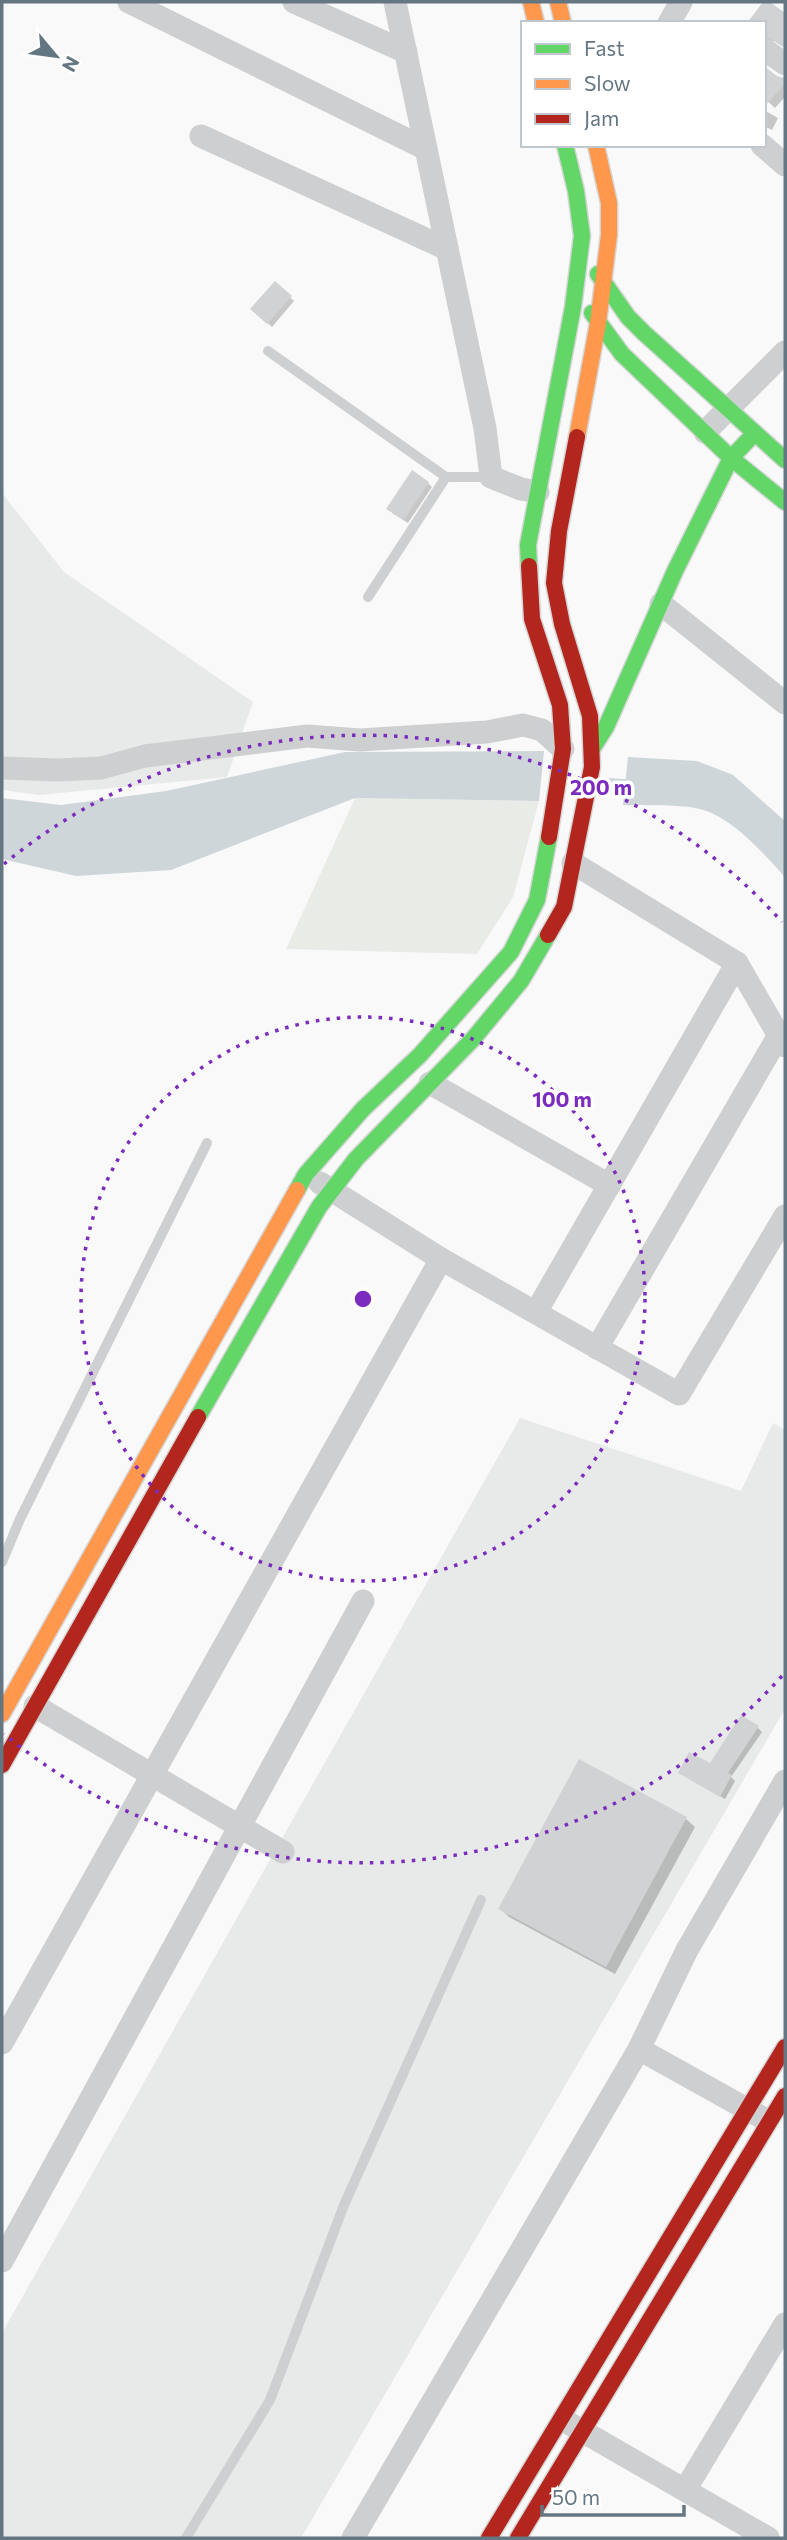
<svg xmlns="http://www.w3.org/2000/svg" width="787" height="2540" font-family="Commissioner,sans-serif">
<rect width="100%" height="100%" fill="#f9f9f9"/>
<g fill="#e8e9e9">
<polygon points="2,493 64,572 253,702 227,777 39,795 2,790"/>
<polygon points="520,1418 741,1491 773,1423 785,1430 785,1709 301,2538 2,2538 2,2333"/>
</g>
<polygon fill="#e8ebe6" points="355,798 539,801 513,897 477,954 286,949"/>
<g fill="#ced6d9">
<polygon points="544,751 539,801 355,798 171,870 76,876 2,859 2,798 61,805 166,791 345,752"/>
<path d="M628,757L697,761L733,775L785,821V877C763,853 732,817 700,809C682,804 643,806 623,805Z"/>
</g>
<g fill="#0003">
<polygon points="766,2 785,16 785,48 774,41 764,43 764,23 750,23"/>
<polygon points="785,79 785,97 775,108 764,98"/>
<polygon points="764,110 778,118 772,130 764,126"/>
<polygon points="275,283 294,301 272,327 252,309"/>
<polygon points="428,483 432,487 408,523 392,513"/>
<polygon points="758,1728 762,1732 731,1777 735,1781 725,1799 680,1773 710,1765"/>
<polygon points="580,1761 686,1819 695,1827 615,1974 509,1917 500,1908"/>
</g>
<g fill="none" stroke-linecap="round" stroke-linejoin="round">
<polyline stroke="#ced6d9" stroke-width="5" points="599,780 631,782"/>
</g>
<g fill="#d0d2d3">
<polygon points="763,2 770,2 785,13 785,47 764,35 764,23 747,23"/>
<polygon points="764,66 777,76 785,78 785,84 764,107"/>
<polygon points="275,281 292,296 267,324 250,309"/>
<polygon points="412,470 429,482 404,520 386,509"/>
<polygon points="741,1715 759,1726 728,1773 732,1775 720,1797 678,1773 689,1752 710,1763"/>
<polygon points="579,1759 687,1817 606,1967 498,1909"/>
</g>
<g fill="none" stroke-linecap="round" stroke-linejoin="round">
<g stroke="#d5d6d7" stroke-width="19">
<g id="fast">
<polyline points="598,274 628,317 644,333 785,460"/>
<polyline points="592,313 622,354 731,458 785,502"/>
<polyline points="529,566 528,545 573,307 582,236 576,191 565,145"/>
<polyline points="592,749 606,727 675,571 731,458 754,434"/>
<polyline points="297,1190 306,1174 363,1109 420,1055 511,952 537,900 549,837"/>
<polyline points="198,1417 319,1207 356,1159 473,1039 521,981 548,935"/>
</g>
</g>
<g stroke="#d5d6d7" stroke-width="19">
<g id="slow">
<polyline points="531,2 536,23"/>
<polyline points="558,2 563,23"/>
<polyline points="577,437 598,323 609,235 609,203 596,145"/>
<polyline points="2,1714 297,1190"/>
</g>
</g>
<g stroke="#d5d6d7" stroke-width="19">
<g id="jam">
<polyline points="529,566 532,619 560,705 563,749 549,837"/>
<polyline points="548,935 564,907 592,767 590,716 562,624 554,583 559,531 577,437"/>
<polyline points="2,1765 198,1417"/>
<polyline points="489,2538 785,2047"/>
<polyline points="518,2538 785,2096"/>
</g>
</g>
<g stroke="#cecfd0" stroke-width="10">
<polyline points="268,351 446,477 491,477"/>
<polyline points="368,597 446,477"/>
<polyline points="2,1562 20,1519 207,1143"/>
<polyline points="186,2538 270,2400 344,2205 481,1900"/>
</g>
<g stroke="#cecfd0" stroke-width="23">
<polyline points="129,2 426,149"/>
<polyline points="294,2 406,52"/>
<polyline points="395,2 485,428 491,477 521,489 538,492"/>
<polyline points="669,23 681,2"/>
<polyline points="764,49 785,64"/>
<polyline points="201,136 447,249"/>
<polyline points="762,145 785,165"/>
<polyline points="705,432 785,352"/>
<polyline points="661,604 785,703"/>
<polyline points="2,768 58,770 101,768 145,756 307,736 360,740 487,732 523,725 542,730 563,749"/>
<polyline points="573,863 737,963 785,1046"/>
<polyline points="430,1083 609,1185"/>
<polyline points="320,1183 441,1259 679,1394 785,1216"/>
<polyline points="536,1312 737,963"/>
<polyline points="597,1348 779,1035"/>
<polyline points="35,1706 283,1852"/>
<polyline points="2,2043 441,1259"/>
<polyline points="639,2049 761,2117"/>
<polyline points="2,2261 363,1601"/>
<polyline points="570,2424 768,2538"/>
<polyline points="685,2490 785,2324"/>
<polyline points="353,2538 639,2049 687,1950 785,1781"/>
</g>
<use href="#fast" stroke="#63d668" stroke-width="16"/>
<use href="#slow" stroke="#ff974d" stroke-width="16"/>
<use href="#jam" stroke="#b3261e" stroke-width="16"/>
</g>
<g fill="none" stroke="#7b2cbf" stroke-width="3.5" stroke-dasharray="3.5 7">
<circle cx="363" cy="1299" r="282"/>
<path d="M782 1676A564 564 0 0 1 4 1734M4 864A564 564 0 0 1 782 922"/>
</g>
<circle cx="363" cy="1299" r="10" fill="#7b2cbf" stroke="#fff" stroke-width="3.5"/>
<g font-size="21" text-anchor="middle" font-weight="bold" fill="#7b2cbf" stroke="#fff" stroke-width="7" stroke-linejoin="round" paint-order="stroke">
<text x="601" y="795">200 m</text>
<text x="562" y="1107">100 m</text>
</g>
<rect width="787" height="2540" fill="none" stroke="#657683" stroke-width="7"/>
<rect x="521" y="21" width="245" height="126" fill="#ffffff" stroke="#c1c8cd" stroke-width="2"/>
<rect x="535" y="44" width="35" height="10" fill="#63d668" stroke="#c1c8cd" stroke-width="2"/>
<text x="584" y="56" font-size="21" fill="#657683">Fast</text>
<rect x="535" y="79" width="35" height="10" fill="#ff974d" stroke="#c1c8cd" stroke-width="2"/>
<text x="584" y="91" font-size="21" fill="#657683">Slow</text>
<rect x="535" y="114" width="35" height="10" fill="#b3261e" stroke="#c1c8cd" stroke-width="2"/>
<text x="584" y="126" font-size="21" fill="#657683">Jam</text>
<g transform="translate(56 56) rotate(119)" stroke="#ffffff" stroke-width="5" paint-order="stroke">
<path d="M0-5L12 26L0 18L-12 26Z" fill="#657683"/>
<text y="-10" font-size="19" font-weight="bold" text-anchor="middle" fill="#657683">N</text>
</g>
<path d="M542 2505v10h142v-10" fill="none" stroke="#657683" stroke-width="3.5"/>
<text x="552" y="2505" font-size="21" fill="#657683" stroke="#ffffff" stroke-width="5" paint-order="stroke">50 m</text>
</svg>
